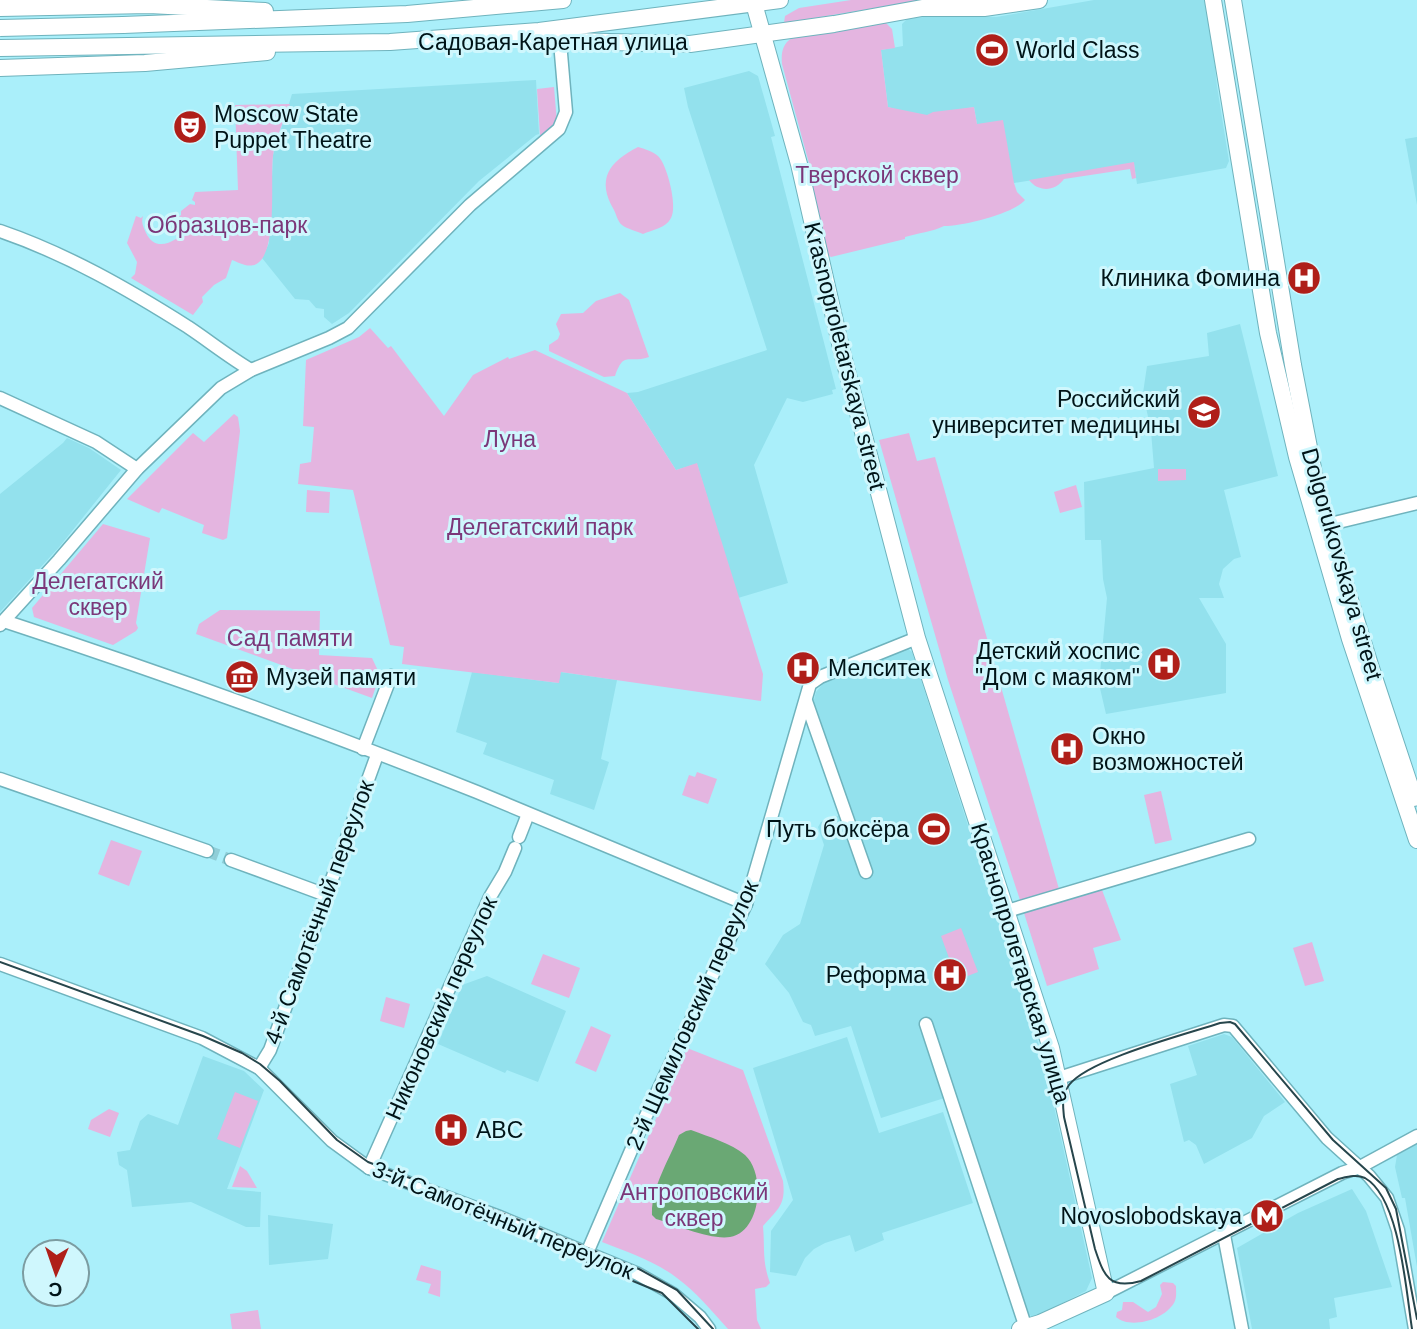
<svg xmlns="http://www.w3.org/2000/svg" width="1417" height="1329" font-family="Helvetica,sans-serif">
<rect width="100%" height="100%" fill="#aaeffa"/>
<g fill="#93e1ed">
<polygon points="1094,0 1208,0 1217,86 1229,161 1226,168 1137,184 1134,164 1014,183 977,124 974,107 920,117 888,107 881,50 903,46 902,24 907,19 940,15 996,17"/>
<polygon points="749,71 758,76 775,136 771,137 836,389 832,390 833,394 803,402 787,398 754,465 788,583 738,598 697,464 676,470 627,393 638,392 767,350 688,107 684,88"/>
<polygon points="536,80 539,134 536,135 479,181 349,313 332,324 324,317 324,309 316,308 309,300 295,299 262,258 269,243 273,155 292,94"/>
<polygon points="1417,137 1417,205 1405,139"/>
<polygon points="1240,324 1278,476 1224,490 1241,557 1234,559 1223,569 1219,584 1224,598 1199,598 1226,644 1226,693 1106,714 1099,684 1107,598 1103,579 1101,540 1085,540 1084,482 1154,468 1151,431 1143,393 1147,366 1209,356 1207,333"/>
<polygon points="67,438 89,448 121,470 60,546 0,612 0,494 63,443"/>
<polygon points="907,648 912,652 1044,1061 1092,1278 1086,1291 1035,1317 1028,1315 954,1095 881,1118 851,1026 815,1036 811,1025 803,1022 789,993 765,964 783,935 800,924 824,845 818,827 821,822 840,815 808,722 816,692 825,681"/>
<polygon points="472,672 558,683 560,672 617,680 601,759 609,762 594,810 550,794 554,780 483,754 487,743 456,732"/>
<polygon points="487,976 566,1011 538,1082 507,1070 505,1073 438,1044 462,985"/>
<polygon points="1224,1034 1232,1037 1285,1102 1264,1116 1252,1138 1204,1164 1196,1145 1189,1140 1184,1142 1170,1084 1197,1075 1188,1046"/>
<polygon points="847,1037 879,1133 943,1112 973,1203 882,1233 884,1240 855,1252 850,1235 825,1243 814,1249 805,1258 796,1276 770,1272 771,1231 793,1200 753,1068"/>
<polygon points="203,1056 244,1071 264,1090 227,1189 261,1192 260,1227 246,1227 191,1202 132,1207 127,1170 119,1165 117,1152 130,1150 140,1121 148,1114 178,1125"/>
<polygon points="1417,1144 1417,1267 1405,1198 1402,1198 1395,1167 1397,1155"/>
<polygon points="1352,1189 1366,1211 1392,1287 1334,1298 1337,1317 1329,1319 1330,1329 1252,1329 1237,1248 1298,1213"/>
<polygon points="268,1215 333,1224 328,1259 269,1265"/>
</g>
<g fill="#e4b5e0">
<polygon points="851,0 923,0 784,23 785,16 799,8"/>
<path d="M886,23L892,29L895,48L881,50L888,107L927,115L933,112L974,107L977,124L1003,120L1014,183L1017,192L1025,200C1013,214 962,226 944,226C932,232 918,233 905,237V239L831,257L827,254L809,180L810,167L782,64C781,54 782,44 792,38Z"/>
<polygon points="554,87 557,123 540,136 537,89"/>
<path d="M290,104C284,121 275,139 273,156C270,180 278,248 258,263C249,269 240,263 232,260L226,278L214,285L202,297L203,302L193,315L131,278L135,274L137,262L127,243L136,216L141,218L143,216C141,223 143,226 146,233C156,254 177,241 189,228L187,222L177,218L181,215V211L190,204L195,205V202L192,200L195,192L238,190L235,105Z"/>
<path d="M638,147C645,149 652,151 658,156C667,164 678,207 671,218C666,228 652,230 643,234C637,231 627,229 622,225C618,222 616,214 614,210C596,179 609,162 638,147Z"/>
<path d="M1134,162L1136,178L1132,179L1130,169L1064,179C1055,192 1038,192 1029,180Z"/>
<path d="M620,293L629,300L649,357C628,364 624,350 615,376L604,377L549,351V345L558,339L560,334L556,324L561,314L583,313L596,301Z"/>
<polygon points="370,328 388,348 391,346 444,416 473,375 508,357 509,359 535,350 627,393 676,470 697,463 763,674 761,701 561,672 559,683 402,664 404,647 390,645 353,490 298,484 300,464 311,462 314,427 303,426 306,360 359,337"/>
<polygon points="234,414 238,417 240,431 227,538 223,540 202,533 204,525 162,508 159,513 127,499 193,433 204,442"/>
<polygon points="909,433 917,461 935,457 1059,889 1020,900 948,680 879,440"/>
<polygon points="1158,469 1186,469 1186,480 1158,481"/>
<polygon points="1076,485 1082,507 1060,513 1054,492"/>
<polygon points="307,490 330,492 329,513 306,512"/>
<polygon points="103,524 150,538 136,623 138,628 136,631 113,645 34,617 32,608"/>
<polygon points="220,610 320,611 319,655 372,658 380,675 372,698 196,634 199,624"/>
<polygon points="697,772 717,779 708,804 682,795 689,775 695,777"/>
<polygon points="1161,791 1172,840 1155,844 1144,795"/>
<polygon points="111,840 142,851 129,886 98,874"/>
<polygon points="1102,890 1121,940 1093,948 1099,969 1047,986 1024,913"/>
<polygon points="961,928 978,972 957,980 941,936"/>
<polygon points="1312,942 1324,981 1305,986 1293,948"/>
<polygon points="543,954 580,968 569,998 531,984"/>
<polygon points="386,997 410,1004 404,1028 380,1021"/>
<polygon points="591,1026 611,1035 596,1072 575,1063"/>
<path d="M687,1048L743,1070L783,1181C786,1205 778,1209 763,1226C765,1249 762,1261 770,1283L766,1287L755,1289L757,1320L761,1329H728C712,1311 696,1292 677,1278C655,1261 627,1252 602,1242Z"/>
<polygon points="235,1092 258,1101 240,1148 217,1139"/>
<polygon points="109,1109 119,1113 110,1137 88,1129 91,1120"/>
<polygon points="240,1166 247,1171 257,1188 232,1187"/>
<polygon points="421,1265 441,1271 440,1297 428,1293 431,1284 416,1280"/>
<path d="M1163,1282L1173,1283L1176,1286C1176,1292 1177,1298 1174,1303C1163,1321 1129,1329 1116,1317L1117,1312L1122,1310L1123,1302H1133L1148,1312L1156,1307L1162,1294L1160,1285Z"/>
<polygon points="258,1310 261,1329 232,1329 230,1314"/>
</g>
<path fill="#6aa874" d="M691,1130C709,1137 731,1143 745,1155C766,1174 761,1232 730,1237C710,1240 676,1225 656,1219L652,1215C651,1188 669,1160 679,1135L686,1131Z"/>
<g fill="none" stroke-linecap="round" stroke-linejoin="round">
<polyline stroke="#90ced8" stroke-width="12" stroke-dasharray="12 6" stroke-linecap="butt" points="207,851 231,860"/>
<g stroke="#6fb3bd" stroke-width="15">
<g id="minor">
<path d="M0,231C67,254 128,289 188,327C209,341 229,357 251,370"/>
<polyline points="0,398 96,442 137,469"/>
<polyline points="1326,525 1417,503"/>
<path d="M4,621C163,673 321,730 477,792C567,829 656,867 746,904"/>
<polyline points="0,625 59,560 137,469 221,388 251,370 329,338 348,328 470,205 559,129 566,112 560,42"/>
<polyline points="806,701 866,872"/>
<polyline points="363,749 391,676"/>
<polyline points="0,779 207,851"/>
<polyline points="519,837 528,814"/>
<polyline points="231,860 326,895"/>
<polyline points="1007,911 1249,839"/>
<polyline points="0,964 202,1038 259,1068 332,1141 369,1168 497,1216 638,1274 673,1294 700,1317 709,1329"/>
<polyline points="926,1024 1026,1328"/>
<polyline points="259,1068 270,1050 377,755"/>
<polyline points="1059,1078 1224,1025 1233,1026 1327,1138 1369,1176 1387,1198 1398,1230 1415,1329"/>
<polyline points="369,1168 490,897 505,872 515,848"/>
<polyline points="1224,1235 1242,1329"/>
<polyline points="587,1253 645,1118 746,904 810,684 820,677 917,638"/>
<polyline points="1106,1293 1342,1173 1360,1167 1417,1136"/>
</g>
</g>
<g stroke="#6fb3bd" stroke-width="18">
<g id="major">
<polyline points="753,0 799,164 842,352 917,638 1051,1048 1106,1293 1040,1323 1020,1329"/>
<polyline points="1213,0 1268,333 1297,457 1350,639 1417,840"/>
<polyline points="1233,0 1293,365 1319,499 1370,665 1414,798"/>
<polyline points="0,8 149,5 265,11"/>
<polyline points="123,25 407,14 563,0"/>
<polyline points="529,40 690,44 834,24 922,8 984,8 1039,0"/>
<polyline points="0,48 390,42 539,31 780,0"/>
<polyline points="0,68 145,63 267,52"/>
</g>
</g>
<use href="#minor" stroke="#fff" stroke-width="12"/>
<use href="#major" stroke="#fff" stroke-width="16"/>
<g stroke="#27464c" stroke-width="2">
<polyline points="0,962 203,1036 242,1053 260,1064 280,1081 337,1140 368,1162 499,1212 639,1269 677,1290 713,1329"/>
<polyline points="402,1186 662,1293 698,1329"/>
<path d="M1412,1329C1406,1291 1400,1198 1365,1178C1356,1174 1347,1177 1338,1179L1141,1281C1109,1290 1104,1276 1095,1249L1064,1117C1063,1105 1061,1096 1069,1085C1089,1059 1187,1034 1220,1023L1230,1022L1235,1024L1333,1140L1386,1188L1396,1209L1417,1319"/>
</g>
<g stroke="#6fb3bd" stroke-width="18" stroke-linecap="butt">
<polyline id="major-bridge" points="0,28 123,25"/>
</g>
<use href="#major-bridge" stroke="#fff" stroke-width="16"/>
</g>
<defs>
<g id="stadium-disc" transform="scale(1.75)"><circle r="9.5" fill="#af1f19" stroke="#cff7fd"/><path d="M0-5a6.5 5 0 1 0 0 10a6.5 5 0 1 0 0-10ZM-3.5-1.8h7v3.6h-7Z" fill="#fff"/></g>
<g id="theatre-disc" transform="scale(1.75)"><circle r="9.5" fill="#af1f19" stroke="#cff7fd"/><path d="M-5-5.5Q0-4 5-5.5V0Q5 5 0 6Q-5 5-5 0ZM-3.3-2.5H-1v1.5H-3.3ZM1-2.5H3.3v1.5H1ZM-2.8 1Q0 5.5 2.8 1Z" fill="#fff"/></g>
<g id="hospital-disc" transform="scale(1.75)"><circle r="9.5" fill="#af1f19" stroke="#cff7fd"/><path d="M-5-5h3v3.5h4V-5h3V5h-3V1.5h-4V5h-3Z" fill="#fff"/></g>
<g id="university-disc" transform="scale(1.75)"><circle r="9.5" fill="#af1f19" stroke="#cff7fd"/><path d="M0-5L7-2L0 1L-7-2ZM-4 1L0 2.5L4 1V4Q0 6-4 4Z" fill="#fff"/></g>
<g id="museum-disc" transform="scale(1.75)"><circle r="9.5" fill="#af1f19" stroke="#cff7fd"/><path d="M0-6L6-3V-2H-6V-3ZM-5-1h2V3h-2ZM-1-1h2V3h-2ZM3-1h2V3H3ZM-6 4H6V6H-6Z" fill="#fff"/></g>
<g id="metro-disc" transform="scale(1.75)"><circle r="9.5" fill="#af1f19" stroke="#cff7fd"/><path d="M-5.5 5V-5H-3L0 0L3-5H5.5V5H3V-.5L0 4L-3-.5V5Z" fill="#fff"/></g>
</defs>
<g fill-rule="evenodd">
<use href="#stadium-disc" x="992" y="50"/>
<use href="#theatre-disc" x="190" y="127"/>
<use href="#hospital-disc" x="1304" y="278"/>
<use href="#university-disc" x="1204" y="412"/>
<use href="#hospital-disc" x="1164" y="664"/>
<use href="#hospital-disc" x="803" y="668"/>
<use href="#museum-disc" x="242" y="677"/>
<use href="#hospital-disc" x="1067" y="749"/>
<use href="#stadium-disc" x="934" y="829"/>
<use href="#hospital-disc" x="950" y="975"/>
<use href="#hospital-disc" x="451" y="1130"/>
<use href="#metro-disc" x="1267" y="1216"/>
</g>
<g text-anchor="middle" stroke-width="6" stroke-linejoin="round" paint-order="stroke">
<g font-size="23" fill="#001418" stroke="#cff7fd">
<text x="553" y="50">Садовая-Каретная улица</text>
<text transform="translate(845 356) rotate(76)" y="8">Krasnoproletarskaya street</text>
<text transform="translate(1342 564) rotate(74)" y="8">Dolgorukovskaya street</text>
<text transform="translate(319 912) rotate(-70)" y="8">4-й Самотёчный переулок</text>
<text transform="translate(1021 963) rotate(73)" y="8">Краснопролетарская улица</text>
<text transform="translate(441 1008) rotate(-66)" y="8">Никоновский переулок</text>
<text transform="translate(692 1015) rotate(-66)" y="8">2-й Щемиловский переулок</text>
<text transform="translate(503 1220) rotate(22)" y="8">3-й Самотёчный переулок</text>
</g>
<g font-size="23" fill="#001418" stroke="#cff7fd" text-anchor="start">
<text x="1016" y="58">World Class</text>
<text x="214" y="122">Moscow State<tspan x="214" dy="26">Puppet Theatre</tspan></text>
<text x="1280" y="286" text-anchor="end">Клиника Фомина</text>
<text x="1180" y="407" text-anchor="end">Российский<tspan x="1180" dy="26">университет медицины</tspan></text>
<text x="1140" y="659" text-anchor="end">Детский хоспис<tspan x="1140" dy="26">"Дом с маяком"</tspan></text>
<text x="828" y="676">Мелситек</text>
<text x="266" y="685">Музей памяти</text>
<text x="1092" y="744">Окно<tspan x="1092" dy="26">возможностей</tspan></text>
<text x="909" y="837" text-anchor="end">Путь боксёра</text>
<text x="926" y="983" text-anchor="end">Реформа</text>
<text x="476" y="1138">ABC</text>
<text x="1242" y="1224" text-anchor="end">Novoslobodskaya</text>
</g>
<g font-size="23" fill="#7b3779" stroke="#cff7fd">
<text x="877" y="183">Тверской сквер</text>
<text x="227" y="233">Образцов-парк</text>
<text x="510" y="447">Луна</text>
<text x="540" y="535">Делегатский парк</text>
<text x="98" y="589">Делегатский<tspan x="98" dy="26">сквер</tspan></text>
<text x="290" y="646">Сад памяти</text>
<text x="694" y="1200">Антроповский<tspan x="694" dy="26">сквер</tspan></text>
</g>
</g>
<g transform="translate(56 1273) rotate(182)"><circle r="33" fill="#cff7fd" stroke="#7c9ca1" stroke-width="2"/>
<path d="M0-5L12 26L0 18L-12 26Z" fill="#af1f19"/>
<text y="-10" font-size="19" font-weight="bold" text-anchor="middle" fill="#001418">С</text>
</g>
</svg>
